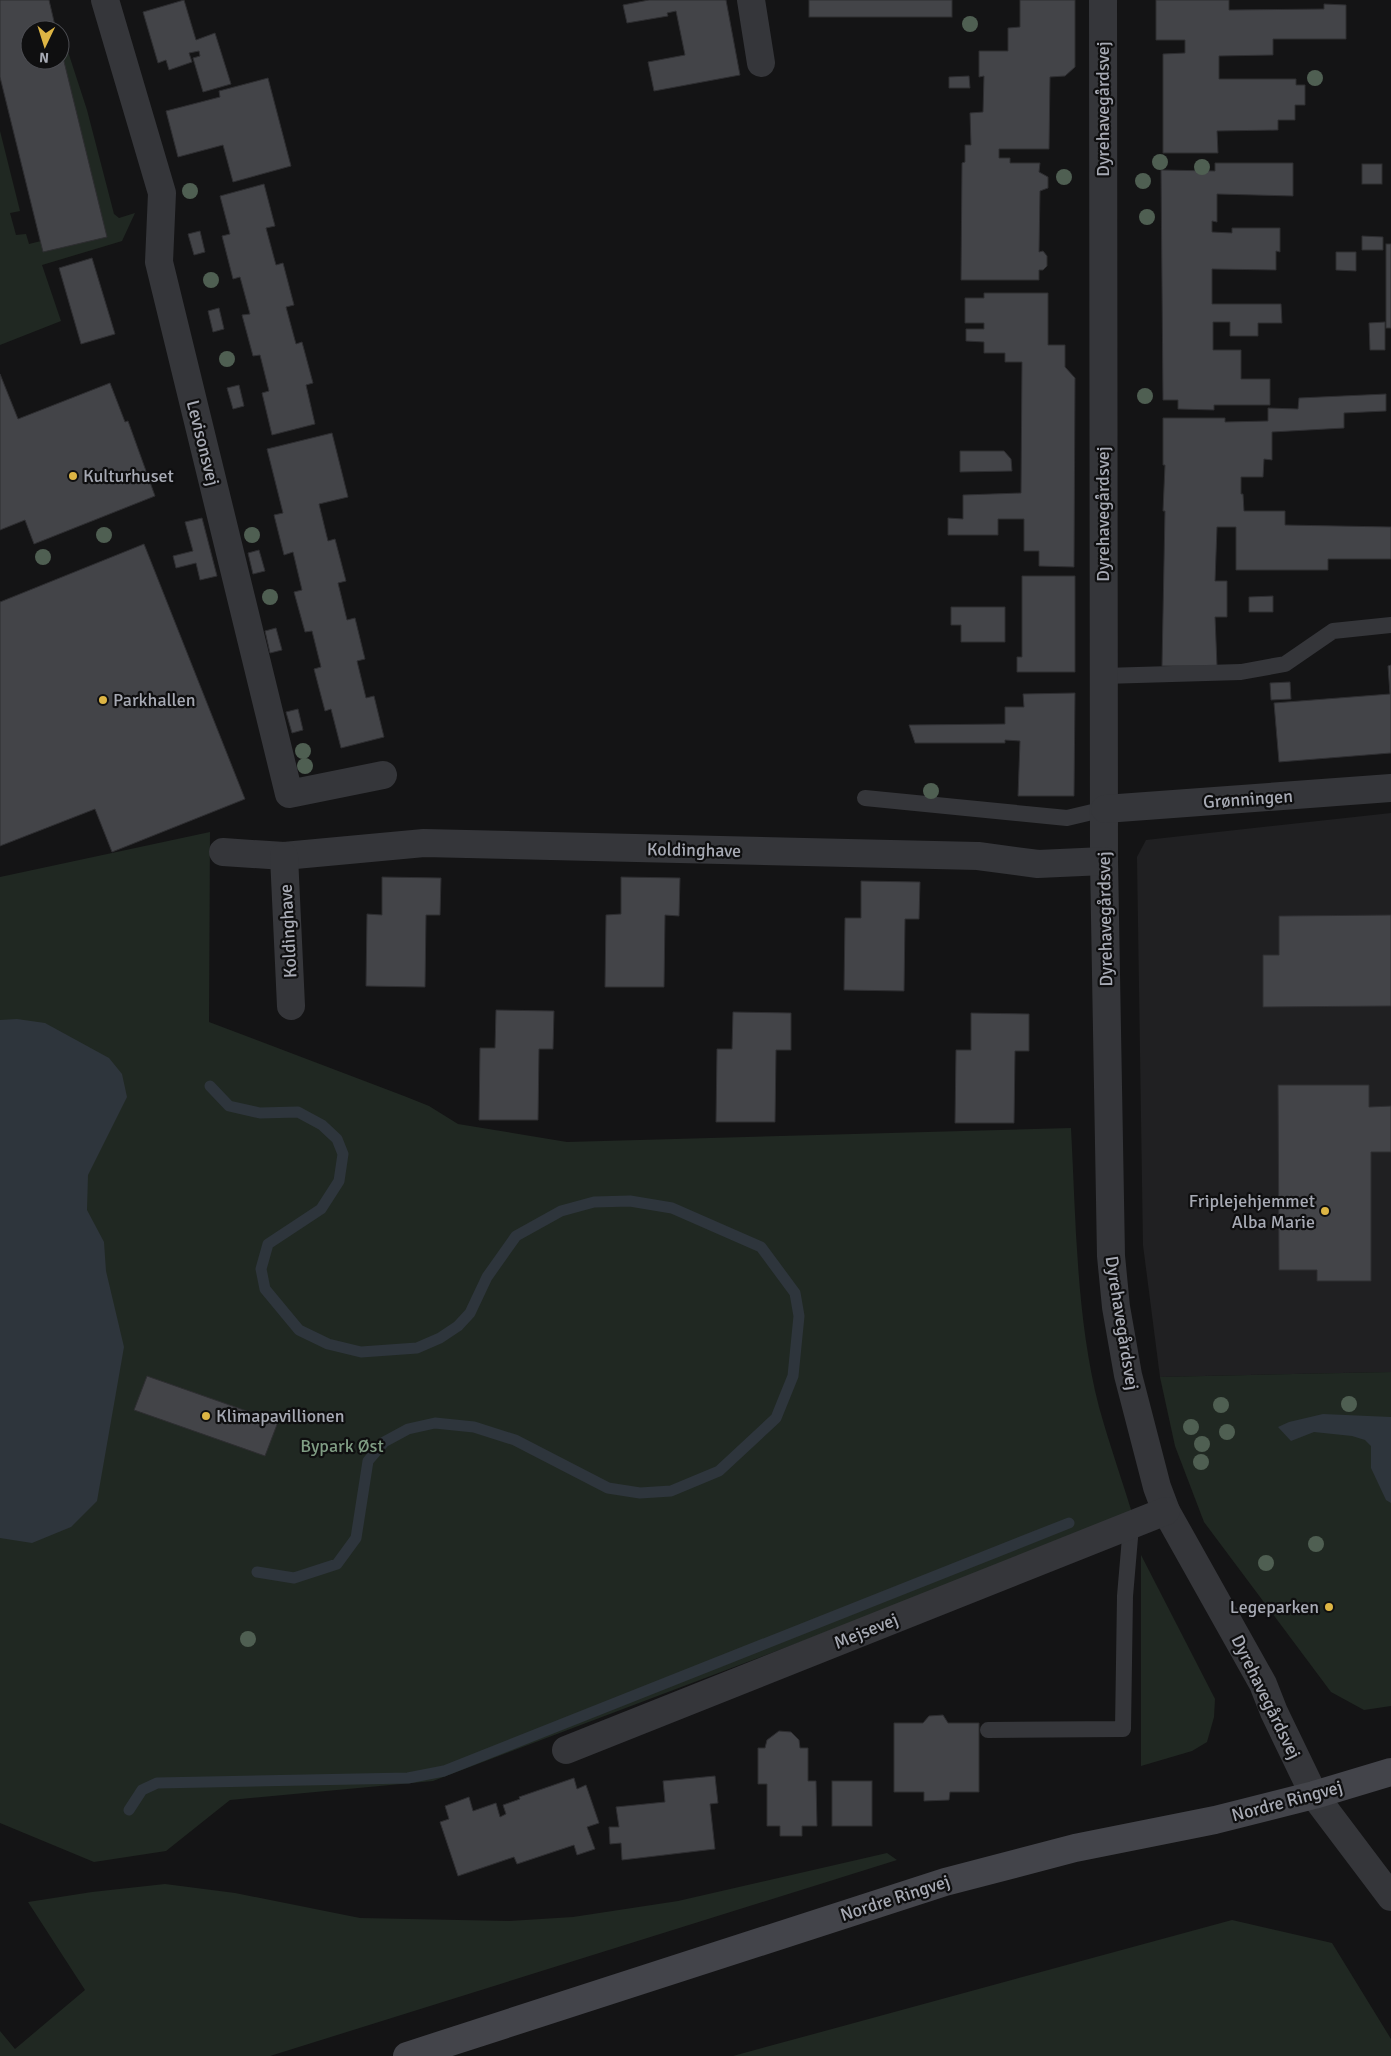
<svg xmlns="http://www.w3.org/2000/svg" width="1391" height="2056" font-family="Signika,sans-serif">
<rect width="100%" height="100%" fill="#141415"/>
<polygon fill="#202022" points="1391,813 1391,1372 1160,1377 1143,1245 1137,857 1146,840"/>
<g fill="#202822">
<polygon points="59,24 87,110 114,214 119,218 135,213 122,241 42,265 61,321 0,345 0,131 20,211 10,213 16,235 26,234 29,244 41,241 43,252 107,237 60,45 60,30 56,30 55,25"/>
<path d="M210,832L209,1022L404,1096L429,1106L458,1124L567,1142L1071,1128C1076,1221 1076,1317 1099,1407C1109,1443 1122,1480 1133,1516L433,1781L230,1800L166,1851L94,1862L0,1823V877Z"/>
<polygon points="1391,1372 1391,1706 1364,1710 1331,1692 1204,1522 1175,1446 1160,1377"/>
<polygon points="1141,1555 1215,1699 1214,1717 1207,1742 1192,1751 1141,1766"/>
<polygon points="887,1853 897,1860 270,2056 0,2056 0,2031 15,2049 85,1990 28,1902 92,1892 165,1884 235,1893 360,1918 509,1921 573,1917 678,1901"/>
<polygon points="1232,1920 1332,1943 1391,2039 1391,2056 733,2056"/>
</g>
<g fill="#2e353c">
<polygon points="17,1019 45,1023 109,1058 122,1074 127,1097 88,1175 87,1210 104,1242 106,1271 124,1347 97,1501 71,1527 32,1543 0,1538 0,1020"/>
<polygon points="1323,1414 1391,1417 1391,1503 1386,1500 1371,1468 1371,1446 1365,1440 1352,1436 1314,1432 1291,1441 1278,1427 1289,1422"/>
</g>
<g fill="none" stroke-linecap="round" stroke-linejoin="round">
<g stroke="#2e353c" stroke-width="11">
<polyline points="210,1086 229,1106 260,1113 298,1112 322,1125 337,1139 343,1154 339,1181 321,1209 268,1244 261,1269 265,1289 299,1330 328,1344 361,1352 417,1348 440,1338 458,1326 470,1313 487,1277 516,1236 561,1211 594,1202 630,1201 672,1208 761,1247 795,1293 799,1316 793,1376 776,1418 719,1471 671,1491 640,1493 608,1488 515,1440 474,1427 435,1423 408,1429 384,1442 368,1461 356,1538 337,1564 294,1578 257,1572"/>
<polyline points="129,1810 142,1790 157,1783 408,1778 444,1771 1069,1523"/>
</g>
</g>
<g fill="#434448" stroke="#2e2e31">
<polygon points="0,0 49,0 56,30 30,30 30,60 60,60 60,45 107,237 43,252 0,77"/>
<polygon points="184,0 196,40 215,33 231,84 203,92 193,58 200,56 199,51 189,53 192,62 169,70 166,60 158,63 143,12"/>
<polygon points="649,0 726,0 740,75 654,91 648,62 685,55 676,11 667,13 668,16 627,23 623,5"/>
<rect x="809" y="0" width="143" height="17"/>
<polygon points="1020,0 1075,0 1075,67 1065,76 1050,77 1049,149 999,149 999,158 1010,158 1010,163 1040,163 1039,172 1048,177 1048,188 1040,191 1039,252 1043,251 1047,256 1047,266 1043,270 1039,270 1039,280 961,280 962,163 965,162 965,145 971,145 970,113 983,112 984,76 979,77 979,51 1008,51 1008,28 1020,27"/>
<polygon points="1156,0 1229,0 1229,10 1324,9 1324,4 1346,5 1346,39 1273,39 1273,55 1219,56 1219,79 1296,79 1296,85 1305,85 1305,105 1295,105 1295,120 1278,120 1278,130 1217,131 1218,153 1163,153 1163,54 1185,53 1185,40 1156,40"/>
<polygon points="969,76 970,88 949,88 949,77"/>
<polygon points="268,78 291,166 233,182 223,145 178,157 166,111 220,97 219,91"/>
<polygon points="1215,163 1293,163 1293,196 1217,194 1217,222 1212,221 1212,232 1232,233 1232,228 1280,228 1280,252 1276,251 1276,270 1212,269 1212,304 1281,304 1282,323 1258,323 1258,336 1230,336 1230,322 1213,322 1213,350 1241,350 1241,379 1270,379 1270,405 1214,405 1214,410 1178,409 1178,400 1163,400 1161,170 1215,171"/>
<rect x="1362" y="164" width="20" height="20"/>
<polygon points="264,184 275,226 266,228 276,265 283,263 294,305 286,307 296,344 302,342 313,383 306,385 315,424 272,435 262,393 269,391 260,355 253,356 242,315 250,314 240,277 233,279 222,236 230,234 220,196"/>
<polygon points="200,231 205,252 194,255 188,234"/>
<polygon points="1362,236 1383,237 1383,250 1362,250"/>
<rect x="1386" y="244" width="5" height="84"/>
<polygon points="1336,252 1356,252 1356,271 1336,270"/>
<polygon points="92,258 115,334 81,344 59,268"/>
<polygon points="984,293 1048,293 1048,345 1065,345 1065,367 1075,378 1074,567 1039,566 1039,551 1024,551 1024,519 998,519 998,535 948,535 948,518 963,519 963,495 1021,493 1022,362 1005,362 1005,353 984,353 984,342 966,341 966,329 984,329 984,323 965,323 965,298 984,298"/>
<polygon points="219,308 224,329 213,332 208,311"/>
<polygon points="1385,322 1385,350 1370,350 1369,323"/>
<polygon points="0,374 18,419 110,383 125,422 128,421 155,496 34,544 25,520 0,530"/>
<polygon points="239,385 244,406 233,409 227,388"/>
<polygon points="1386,394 1386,411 1344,413 1344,428 1272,432 1272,460 1264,459 1263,477 1241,477 1241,494 1243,494 1244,511 1285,511 1285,525 1391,527 1391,559 1328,559 1328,570 1236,570 1236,527 1217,527 1215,581 1227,581 1227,617 1215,617 1217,666 1162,666 1165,511 1163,511 1165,465 1163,465 1163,418 1225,418 1225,422 1268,421 1268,408 1298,409 1299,398"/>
<polygon points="332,433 348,497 319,504 328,541 335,539 346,581 338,583 347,620 355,618 365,659 357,661 366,698 374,696 384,737 341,748 331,709 325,711 314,669 321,667 312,631 305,632 294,592 302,590 293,552 284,555 274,515 283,513 267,449"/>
<polygon points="960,451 1004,451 1011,459 1012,471 960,472"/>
<polygon points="202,518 217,576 200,580 196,563 176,568 173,556 193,551 185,522"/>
<polygon points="144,544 245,799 112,852 95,809 0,846 0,602"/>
<polygon points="259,550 265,571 253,574 248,553"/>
<polygon points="1022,576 1075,576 1075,672 1017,672 1017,657 1022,657"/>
<polygon points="1273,596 1273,612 1249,612 1249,597"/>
<polygon points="951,607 1005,607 1005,642 961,642 961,625 951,625"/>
<polygon points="276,628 282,650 270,653 265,631"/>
<polygon points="1391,665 1391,753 1279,762 1274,703 1390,694 1388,666"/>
<polygon points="1290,682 1291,699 1271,700 1270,683"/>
<polygon points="1075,693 1074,796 1018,796 1020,741 1005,740 1005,743 915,743 909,725 1005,724 1005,707 1024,707 1023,694"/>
<polygon points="298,709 303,730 292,733 286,712"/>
<polygon points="382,877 441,878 440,915 426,915 425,987 366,986 367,914 382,915"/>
<polygon points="621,877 680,878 679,916 665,915 664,987 605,987 606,915 621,914"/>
<polygon points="861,881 920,882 919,919 905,919 904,991 844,990 845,918 861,918"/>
<polygon points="1391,915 1391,1006 1263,1007 1263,955 1279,955 1279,916"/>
<polygon points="496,1010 554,1011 553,1049 539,1049 538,1120 479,1120 480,1048 495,1048"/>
<polygon points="733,1012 791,1013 791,1050 776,1050 775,1122 716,1122 717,1049 732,1049"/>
<polygon points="971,1013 1029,1014 1029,1051 1015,1051 1014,1123 955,1123 956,1050 971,1050"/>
<polygon points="1278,1085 1369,1085 1369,1107 1391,1106 1391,1152 1371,1152 1371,1281 1317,1281 1317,1270 1279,1270"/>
<polygon points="147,1376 278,1422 265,1456 134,1410"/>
<polygon points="943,1715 948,1723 979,1723 979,1792 950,1792 949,1800 924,1801 924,1792 894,1792 894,1723 923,1723 929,1716"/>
<polygon points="779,1731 791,1732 799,1740 800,1748 808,1748 808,1781 816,1781 817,1826 802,1826 802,1836 780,1836 780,1826 767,1826 767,1784 758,1784 758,1748 765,1748 767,1740"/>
<polygon points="715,1776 718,1803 710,1804 715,1849 622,1860 621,1843 610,1844 609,1827 619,1827 616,1807 665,1802 663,1781"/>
<polygon points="574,1778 577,1789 586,1785 599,1823 587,1827 595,1849 577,1855 574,1845 517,1864 514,1857 458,1876 440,1822 449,1819 445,1806 469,1797 473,1811 496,1803 500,1817 506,1814 503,1805 520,1799 519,1797"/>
<rect x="832" y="1781" width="40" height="45"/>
</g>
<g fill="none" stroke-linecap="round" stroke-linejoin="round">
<g stroke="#35363a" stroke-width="16">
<polyline points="1103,676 1241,672 1285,664 1333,631 1391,625"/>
<polyline points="865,798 1067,818 1105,809"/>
<polyline points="988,1730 1123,1729 1125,1596 1131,1526"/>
</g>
<g stroke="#35363a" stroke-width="28">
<polyline points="105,0 162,193 159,262 289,794 383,775"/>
<polyline points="751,0 761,63"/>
<polyline points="1103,0 1104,861 1111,1256 1116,1307 1128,1375 1157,1487 1166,1511 1263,1684 1274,1712 1314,1795"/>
<polyline points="1105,809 1391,788"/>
<polyline points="223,852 284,856 424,843 978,856 1038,864 1104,861"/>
<polyline points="284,856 291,1006"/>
<polyline points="566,1750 1166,1511"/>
</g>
<polyline stroke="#35363a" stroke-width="28" points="1314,1795 1391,1897"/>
<polyline stroke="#43444a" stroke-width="28" points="407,2056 945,1882 1075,1848 1215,1820 1314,1795 1391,1772"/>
</g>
<g fill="#4f5f52">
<circle cx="970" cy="24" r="8"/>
<circle cx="1315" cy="78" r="8"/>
<circle cx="1160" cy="162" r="8"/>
<circle cx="1202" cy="167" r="8"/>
<circle cx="1064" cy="177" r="8"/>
<circle cx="1143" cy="181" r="8"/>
<circle cx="190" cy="191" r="8"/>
<circle cx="1147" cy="217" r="8"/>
<circle cx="211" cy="280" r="8"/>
<circle cx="227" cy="359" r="8"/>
<circle cx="1145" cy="396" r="8"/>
<circle cx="104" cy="535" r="8"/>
<circle cx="252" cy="535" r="8"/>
<circle cx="43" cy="557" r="8"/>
<circle cx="270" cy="597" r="8"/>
<circle cx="303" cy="751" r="8"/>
<circle cx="305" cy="766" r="8"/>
<circle cx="931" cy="791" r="8"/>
<circle cx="1349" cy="1404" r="8"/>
<circle cx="1221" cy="1405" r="8"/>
<circle cx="1191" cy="1427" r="8"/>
<circle cx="1227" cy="1432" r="8"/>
<circle cx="1202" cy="1444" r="8"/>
<circle cx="1201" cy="1462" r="8"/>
<circle cx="1316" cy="1544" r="8"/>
<circle cx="1266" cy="1563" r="8"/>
<circle cx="248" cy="1639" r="8"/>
</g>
<g fill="#ddb544" stroke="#0f0f10" stroke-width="2">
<circle cx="73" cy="476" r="5"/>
<circle cx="103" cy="700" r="5"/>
<circle cx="1325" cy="1211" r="5"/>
<circle cx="206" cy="1416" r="5"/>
<circle cx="1329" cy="1607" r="5"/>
</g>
<g text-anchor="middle" stroke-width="4.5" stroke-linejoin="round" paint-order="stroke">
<g font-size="18" fill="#a7aab4" stroke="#0f0f10">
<text transform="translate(1103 109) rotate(-90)" y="6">Dyrehavegårdsvej</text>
<text transform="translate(203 443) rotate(76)" y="6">Levisonsvej</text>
<text transform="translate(1103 514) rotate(-90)" y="6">Dyrehavegårdsvej</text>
<text transform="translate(1248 799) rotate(-4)" y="6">Grønningen</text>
<text transform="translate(694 850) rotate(1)" y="6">Koldinghave</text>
<text transform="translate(1105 919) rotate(-91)" y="6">Dyrehavegårdsvej</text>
<text transform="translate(288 931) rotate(-93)" y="6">Koldinghave</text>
<text transform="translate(1122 1323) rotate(81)" y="6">Dyrehavegårdsvej</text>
<text transform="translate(866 1631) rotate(-22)" y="6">Mejsevej</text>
<text transform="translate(1266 1697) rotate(64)" y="6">Dyrehavegårdsvej</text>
<text transform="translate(1287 1801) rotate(-15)" y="6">Nordre Ringvej</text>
<text transform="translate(895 1898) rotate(-18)" y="6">Nordre Ringvej</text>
</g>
<g font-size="18" fill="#a7aab4" stroke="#0f0f10" text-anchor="start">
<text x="83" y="482">Kulturhuset</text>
<text x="113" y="706">Parkhallen</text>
<text x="1315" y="1207" text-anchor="end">Friplejehjemmet<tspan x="1315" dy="21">Alba Marie</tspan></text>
<text x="216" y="1422">Klimapavillionen</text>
<text x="1319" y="1613" text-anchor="end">Legeparken</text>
</g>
<g font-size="18" fill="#809d84" stroke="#0f0f10">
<text x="342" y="1452">Bypark Øst</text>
</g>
</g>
<g transform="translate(45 45) rotate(184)"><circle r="24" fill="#0f0f10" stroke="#4c4d52"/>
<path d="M0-4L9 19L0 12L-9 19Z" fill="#ddb544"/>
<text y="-8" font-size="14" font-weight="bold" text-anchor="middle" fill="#a7aab4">N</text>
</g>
</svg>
